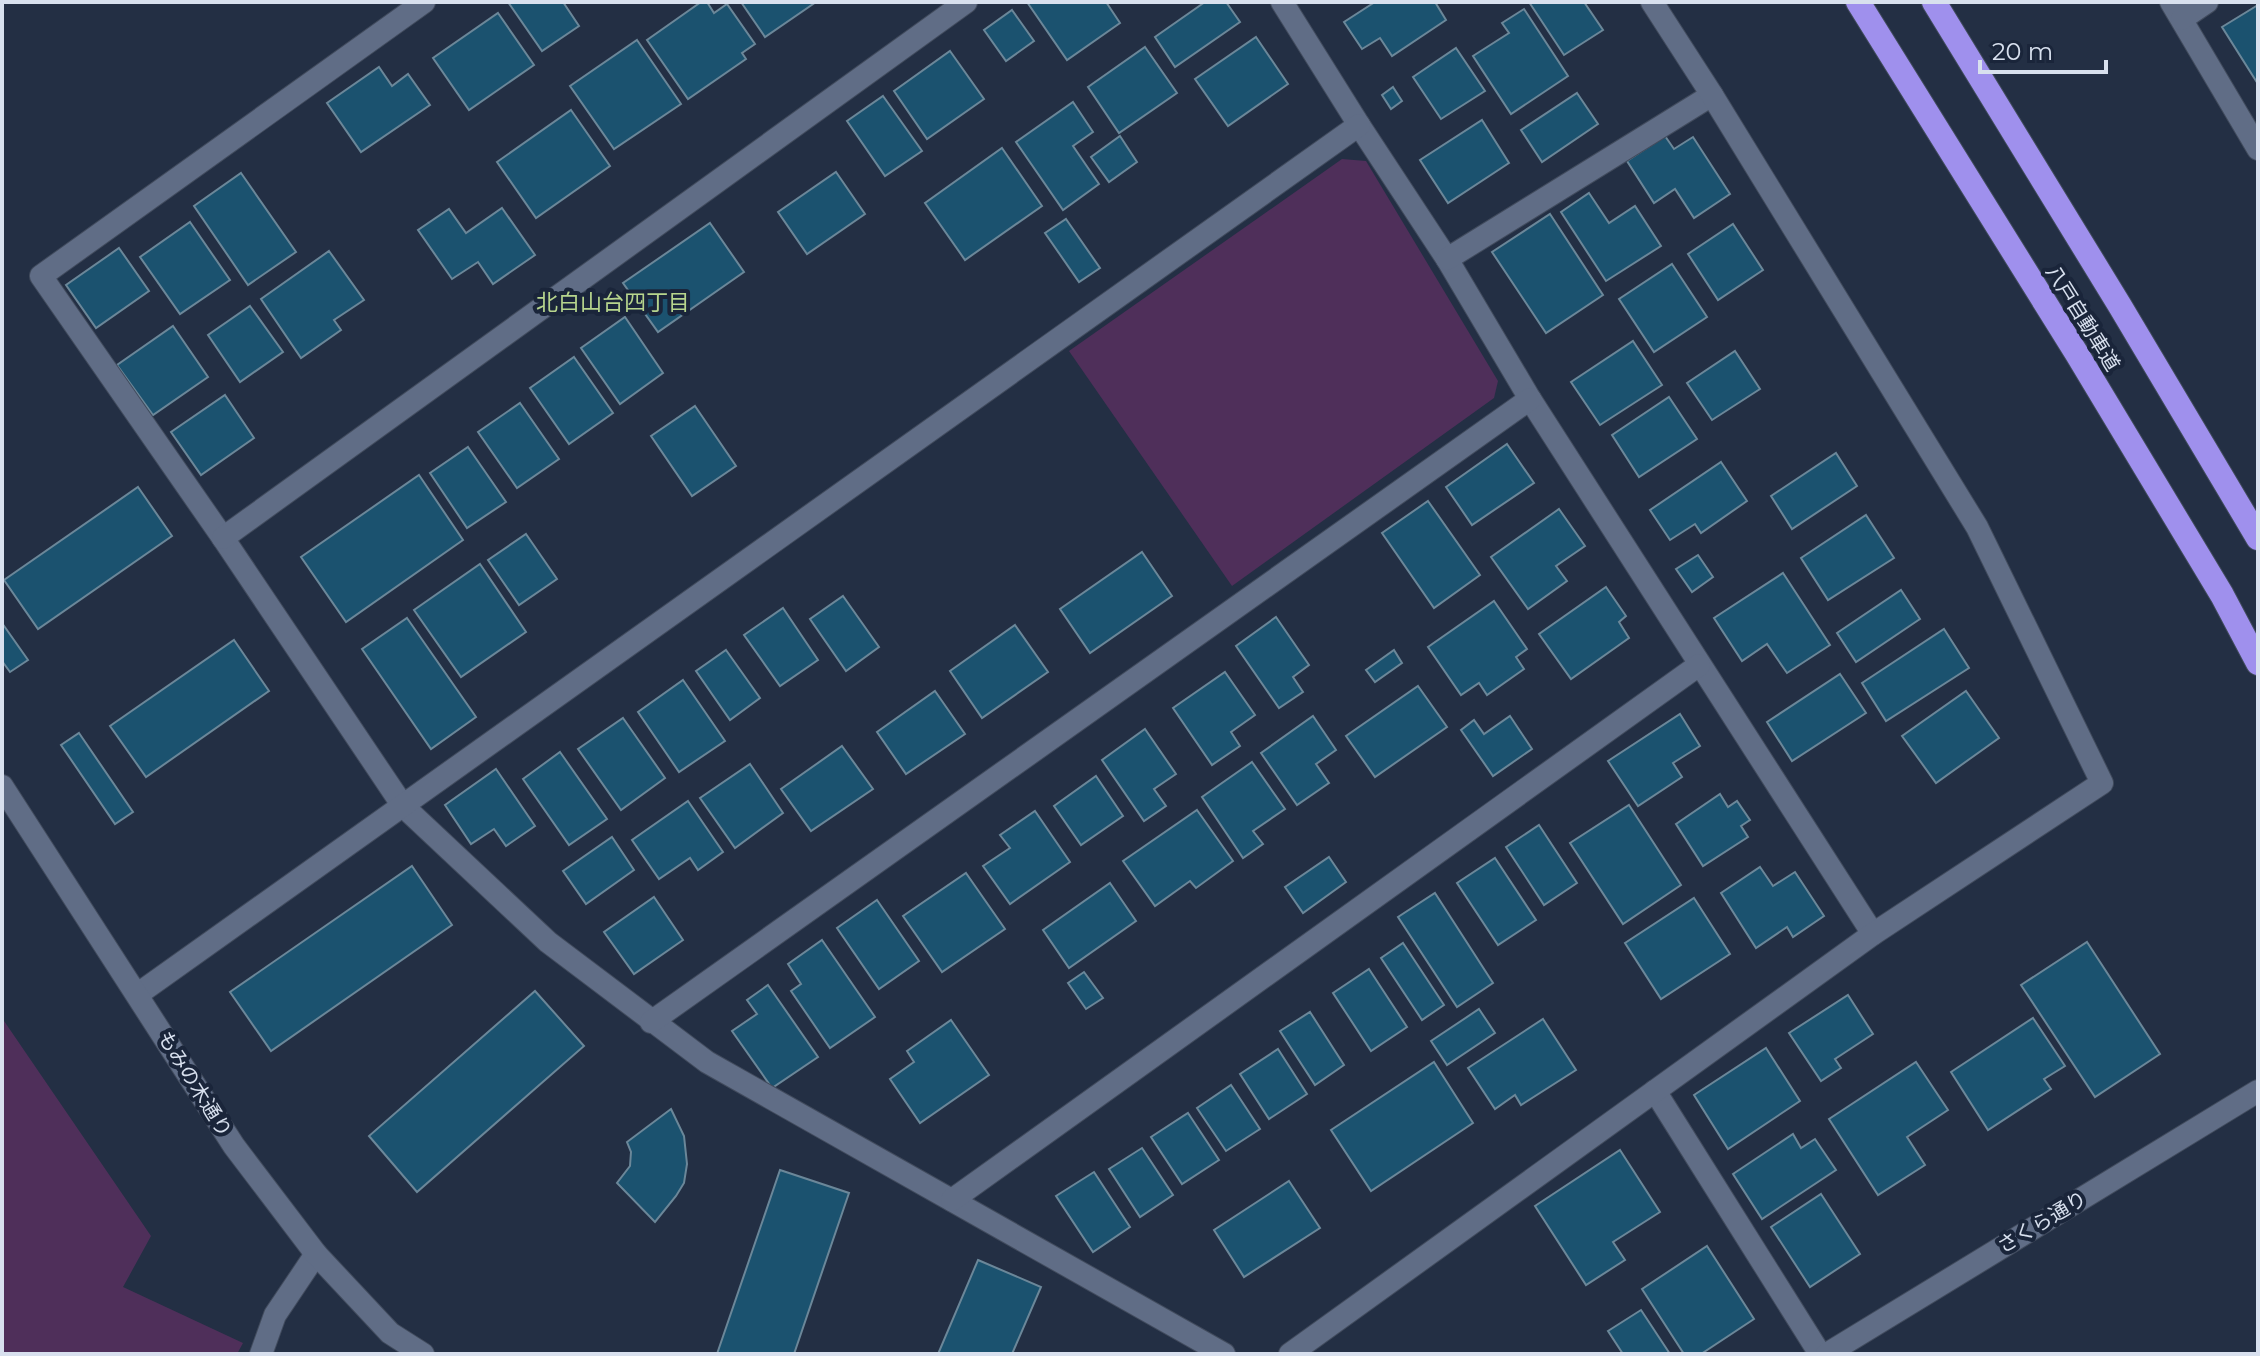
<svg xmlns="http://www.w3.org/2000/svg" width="2260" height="1356" font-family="Montserrat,'Noto Sans JP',sans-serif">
<rect width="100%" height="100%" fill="#232f44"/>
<g fill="#4f2f5a">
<polygon points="1342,159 1366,161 1498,381 1494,398 1232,586 1069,351"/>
<polygon points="2,1018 151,1236 123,1287 243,1343 237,1354 2,1354"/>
</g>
<g fill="#1b526f" stroke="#6b8799" stroke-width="2">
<polygon points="508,2 563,2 579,26 542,51"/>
<polygon points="701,2 707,2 714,13 727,4 755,44 742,53 746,59 688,99 647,40"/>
<polygon points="741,2 816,2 765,37"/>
<polygon points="1027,2 1106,2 1120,23 1067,60"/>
<polygon points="1205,2 1226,2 1240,22 1175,67 1155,37"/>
<polygon points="1375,2 1435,2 1446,20 1392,56 1380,38 1362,49 1344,22"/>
<polygon points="1529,2 1584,2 1603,30 1564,55"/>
<polygon points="2258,5 2258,84 2222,27"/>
<polygon points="1524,9 1568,76 1511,114 1473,56 1509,33 1502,23"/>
<polygon points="1012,10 1034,41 1006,61 984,30"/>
<polygon points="498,13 534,65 469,110 433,58"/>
<polygon points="1256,37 1288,84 1228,126 1195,79"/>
<polygon points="637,40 681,104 614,149 570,86"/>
<polygon points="1145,47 1177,93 1119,133 1088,87"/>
<polygon points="1456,48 1485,91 1441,119 1413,77"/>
<polygon points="950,51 984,99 927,139 894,91"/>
<polygon points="379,67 392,86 408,74 430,105 361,152 327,103"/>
<polygon points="1393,87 1402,101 1391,109 1382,95"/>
<polygon points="1577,93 1598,124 1542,162 1521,130"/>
<polygon points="883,96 922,151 885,176 847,121"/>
<polygon points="1073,102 1093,132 1073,146 1099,184 1063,210 1016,142"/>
<polygon points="571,110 610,166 536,218 497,162"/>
<polygon points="1482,120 1509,163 1448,203 1420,160"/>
<polygon points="1120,136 1137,162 1109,182 1091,157"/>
<polygon points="1665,136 1674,149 1693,137 1730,194 1694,218 1675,189 1654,203 1627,161"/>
<polygon points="1002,148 1042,206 965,260 925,203"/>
<polygon points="836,172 865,214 807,254 778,212"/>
<polygon points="241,173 296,252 248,285 194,206"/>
<polygon points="1589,193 1609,223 1635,206 1661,246 1606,281 1561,212"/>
<polygon points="502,208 535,255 493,284 478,262 452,279 418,230 449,209 466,233"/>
<polygon points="1550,214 1603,295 1546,333 1492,252"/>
<polygon points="1066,219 1100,268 1079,282 1045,233"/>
<polygon points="190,222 230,280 180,314 140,257"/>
<polygon points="710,223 744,272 658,332 623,283"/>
<polygon points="1733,224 1763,270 1718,300 1688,254"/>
<polygon points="119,248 149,291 96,328 66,285"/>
<polygon points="329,251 364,300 334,320 341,330 301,358 261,299"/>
<polygon points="1672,264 1707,317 1654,352 1619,299"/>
<polygon points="250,306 283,352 240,382 208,335"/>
<polygon points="625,317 663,373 620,404 581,348"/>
<polygon points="173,326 208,377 153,415 117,365"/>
<polygon points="1633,341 1662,385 1600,425 1571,382"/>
<polygon points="1735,351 1760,389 1712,420 1687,383"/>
<polygon points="574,357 613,413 569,444 530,388"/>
<polygon points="225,395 254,438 201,475 171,432"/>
<polygon points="1669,397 1697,439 1639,477 1612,435"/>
<polygon points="520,403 559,459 517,488 478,432"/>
<polygon points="695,406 736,466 692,496 651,436"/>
<polygon points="1507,444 1534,483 1472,525 1446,487"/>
<polygon points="468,447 506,502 467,528 430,473"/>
<polygon points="1836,453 1857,486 1792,529 1771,496"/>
<polygon points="1721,462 1747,501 1701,533 1695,524 1670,540 1650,510"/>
<polygon points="419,475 463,540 346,622 301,557"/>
<polygon points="138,487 172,536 38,629 4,580"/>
<polygon points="1428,501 1480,575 1434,608 1382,533"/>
<polygon points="1559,509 1585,546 1556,566 1567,581 1528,609 1491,557"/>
<polygon points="1866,515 1894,558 1828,600 1801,558"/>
<polygon points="526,534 557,579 519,605 488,560"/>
<polygon points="1142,552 1172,596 1090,653 1060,609"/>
<polygon points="1698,555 1713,577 1692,592 1676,569"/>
<polygon points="480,564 526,632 461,677 414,610"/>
<polygon points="1783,573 1830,645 1787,673 1767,644 1742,661 1714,618"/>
<polygon points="1606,587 1626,616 1619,622 1629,638 1571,679 1539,634"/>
<polygon points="1901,590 1920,619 1856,662 1837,633"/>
<polygon points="843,596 879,647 846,671 810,619"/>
<polygon points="1494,601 1527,649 1516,657 1524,669 1487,695 1479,683 1461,695 1428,647"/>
<polygon points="783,608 818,660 780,686 744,635"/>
<polygon points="1276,617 1309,665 1293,677 1303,692 1279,708 1236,646"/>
<polygon points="407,618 476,717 431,749 362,649"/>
<polygon points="2,623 28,660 10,672 2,661"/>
<polygon points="1015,625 1048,672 982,718 950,671"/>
<polygon points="1944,629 1969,668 1886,721 1862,683"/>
<polygon points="234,640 269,691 146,777 110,726"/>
<polygon points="726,650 760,698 730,720 696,671"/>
<polygon points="1394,650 1402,663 1375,682 1366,670"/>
<polygon points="1225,672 1255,715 1231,732 1240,746 1212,765 1173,708"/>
<polygon points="1840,674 1866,713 1792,761 1767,722"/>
<polygon points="683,680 725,741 679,772 638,712"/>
<polygon points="1418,686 1447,727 1375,777 1346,736"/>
<polygon points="935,691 965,734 906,774 877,732"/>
<polygon points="1966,691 1999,738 1936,783 1902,736"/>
<polygon points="1680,714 1700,746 1673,763 1682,777 1638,806 1608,761"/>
<polygon points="1313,716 1336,750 1316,764 1329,783 1297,805 1261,753"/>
<polygon points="1510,716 1532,749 1493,776 1461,730 1474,720 1484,734"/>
<polygon points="623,718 665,778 621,810 578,749"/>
<polygon points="1145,729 1176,774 1154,789 1166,806 1144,821 1102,760"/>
<polygon points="79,733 133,812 115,824 61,745"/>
<polygon points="842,746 873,789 811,831 781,789"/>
<polygon points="560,752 607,819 569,845 523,779"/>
<polygon points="1252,762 1285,809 1253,831 1263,844 1243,858 1202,797"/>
<polygon points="750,764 783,813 735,848 700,798"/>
<polygon points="496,769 535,826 506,846 494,829 471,844 445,805"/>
<polygon points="1096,776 1123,816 1081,845 1054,806"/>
<polygon points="1720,794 1728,807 1737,801 1750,820 1741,826 1748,837 1703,866 1676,824"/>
<polygon points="688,801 723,852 698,870 690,858 659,879 632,840"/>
<polygon points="1629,805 1681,885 1623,924 1570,843"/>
<polygon points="1197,810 1233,861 1196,888 1190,881 1155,906 1123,861"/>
<polygon points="1035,811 1070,862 1010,904 983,866 1010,848 1000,835"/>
<polygon points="1539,825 1577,883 1544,905 1506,847"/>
<polygon points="612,837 634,870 586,904 563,871"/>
<polygon points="1329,857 1346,882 1303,913 1285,887"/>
<polygon points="1495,858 1536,920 1498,945 1457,883"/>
<polygon points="412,866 452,925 271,1051 230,992"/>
<polygon points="1760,867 1773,886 1795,872 1824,916 1793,937 1787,927 1756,948 1721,893"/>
<polygon points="966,873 1005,929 942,972 903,916"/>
<polygon points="1110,883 1136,921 1069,968 1043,930"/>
<polygon points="1435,893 1493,983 1457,1007 1398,917"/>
<polygon points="654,897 683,940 634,974 604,932"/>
<polygon points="1694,898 1730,954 1661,999 1625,943"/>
<polygon points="877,900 919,961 879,989 837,928"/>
<polygon points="822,940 875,1017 830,1048 791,991 801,984 788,964"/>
<polygon points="2087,942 2160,1054 2095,1097 2021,985"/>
<polygon points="1403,943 1444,1005 1422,1020 1381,958"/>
<polygon points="1369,969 1407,1027 1371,1051 1333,993"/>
<polygon points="1084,972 1103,998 1086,1009 1068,983"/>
<polygon points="768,985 818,1057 772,1088 732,1031 757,1014 747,1000"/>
<polygon points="535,991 584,1046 417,1192 369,1136"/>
<polygon points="1848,995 1873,1034 1835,1059 1841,1068 1821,1081 1789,1033"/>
<polygon points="1479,1009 1495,1033 1447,1065 1431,1041"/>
<polygon points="1310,1012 1344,1065 1315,1085 1280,1031"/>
<polygon points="2033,1018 2065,1066 2044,1079 2051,1089 1988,1130 1951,1072"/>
<polygon points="1543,1019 1576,1070 1521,1105 1515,1095 1495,1109 1468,1068"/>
<polygon points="951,1020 989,1075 920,1123 890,1079 914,1062 907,1051"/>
<polygon points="1766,1048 1800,1101 1728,1149 1694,1095"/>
<polygon points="1278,1049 1307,1094 1269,1119 1240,1074"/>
<polygon points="1434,1062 1473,1123 1371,1191 1331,1130"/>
<polygon points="1916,1062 1948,1110 1907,1137 1925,1165 1878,1195 1829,1119"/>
<polygon points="1231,1085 1260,1129 1226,1151 1197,1108"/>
<polygon points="671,1109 684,1136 687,1164 684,1183 676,1196 655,1222 617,1183 630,1166 631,1152 627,1142"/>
<polygon points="1188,1113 1219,1160 1182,1184 1151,1137"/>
<polygon points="1793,1134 1801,1148 1815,1139 1836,1170 1762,1219 1733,1174"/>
<polygon points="1142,1148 1173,1195 1140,1217 1109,1169"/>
<polygon points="1620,1150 1660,1212 1613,1242 1625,1260 1586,1285 1535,1206"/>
<polygon points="780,1170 849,1193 794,1354 717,1354"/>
<polygon points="1094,1172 1130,1227 1093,1252 1056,1196"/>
<polygon points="1289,1181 1320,1228 1244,1277 1214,1230"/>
<polygon points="1821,1194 1860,1254 1810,1287 1771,1227"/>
<polygon points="1707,1246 1754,1319 1701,1354 1684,1354 1642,1289"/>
<polygon points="978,1260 1041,1287 1012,1354 938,1354"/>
<polygon points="1641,1310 1670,1354 1623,1354 1608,1331"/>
</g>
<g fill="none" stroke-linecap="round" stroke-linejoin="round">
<g stroke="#414b5d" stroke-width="24">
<g id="minor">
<polyline points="424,2 41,276 223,538 403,806 548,942 707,1062 1224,1354"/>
<polyline points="1282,2 1359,125 1447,259 1530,399 1873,934"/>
<polyline points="2171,2 2258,149"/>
<polyline points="2182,19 2207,2"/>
<polyline points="1447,259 1712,95"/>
<polyline points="223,538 966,2"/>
<polyline points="138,994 1359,125"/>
<polyline points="651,1022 1530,399"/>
<polyline points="1655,1091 1820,1354"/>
<polyline points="952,1200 1699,665"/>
<polyline points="261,1354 275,1315 316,1254"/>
<polyline points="1290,1354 1873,934 2102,783 1977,527 1712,95 1652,2"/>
</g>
</g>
<g stroke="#414b5d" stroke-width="24">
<g id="tertiary">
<polyline points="2,786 234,1146 316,1254 390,1333 423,1354"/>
<polyline points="1827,1354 2258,1091"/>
</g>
</g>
<g stroke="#414b5d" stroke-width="26">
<g id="motorway">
<polyline points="1858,2 2077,354 2222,595 2258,663"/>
<polyline points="1934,2 2120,306 2258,538"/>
</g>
</g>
<use href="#minor" stroke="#606d86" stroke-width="22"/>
<use href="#tertiary" stroke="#606d86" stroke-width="22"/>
<use href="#motorway" stroke="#9f90ed" stroke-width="24"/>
</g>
<g text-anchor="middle" stroke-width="8" stroke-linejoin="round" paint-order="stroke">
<g font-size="20" fill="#d8e0ee" stroke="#1a253a">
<text transform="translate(2083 318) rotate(58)" y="7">八戸自動車道</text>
<text transform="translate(195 1084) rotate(58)" y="7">もみの木通り</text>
<text transform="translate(2042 1222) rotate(-31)" y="7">さくら通り</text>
</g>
<g font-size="22" fill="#b7d58d" stroke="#1a253a">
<text x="613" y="310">北白山台四丁目</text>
</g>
</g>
<rect width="2260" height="1356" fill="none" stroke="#d8e0ee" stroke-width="8"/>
<path d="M1980 60v12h126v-12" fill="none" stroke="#d8e0ee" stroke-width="4"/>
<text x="1992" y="60" font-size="24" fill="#d8e0ee" stroke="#1a253a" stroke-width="6" paint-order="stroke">20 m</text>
</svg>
